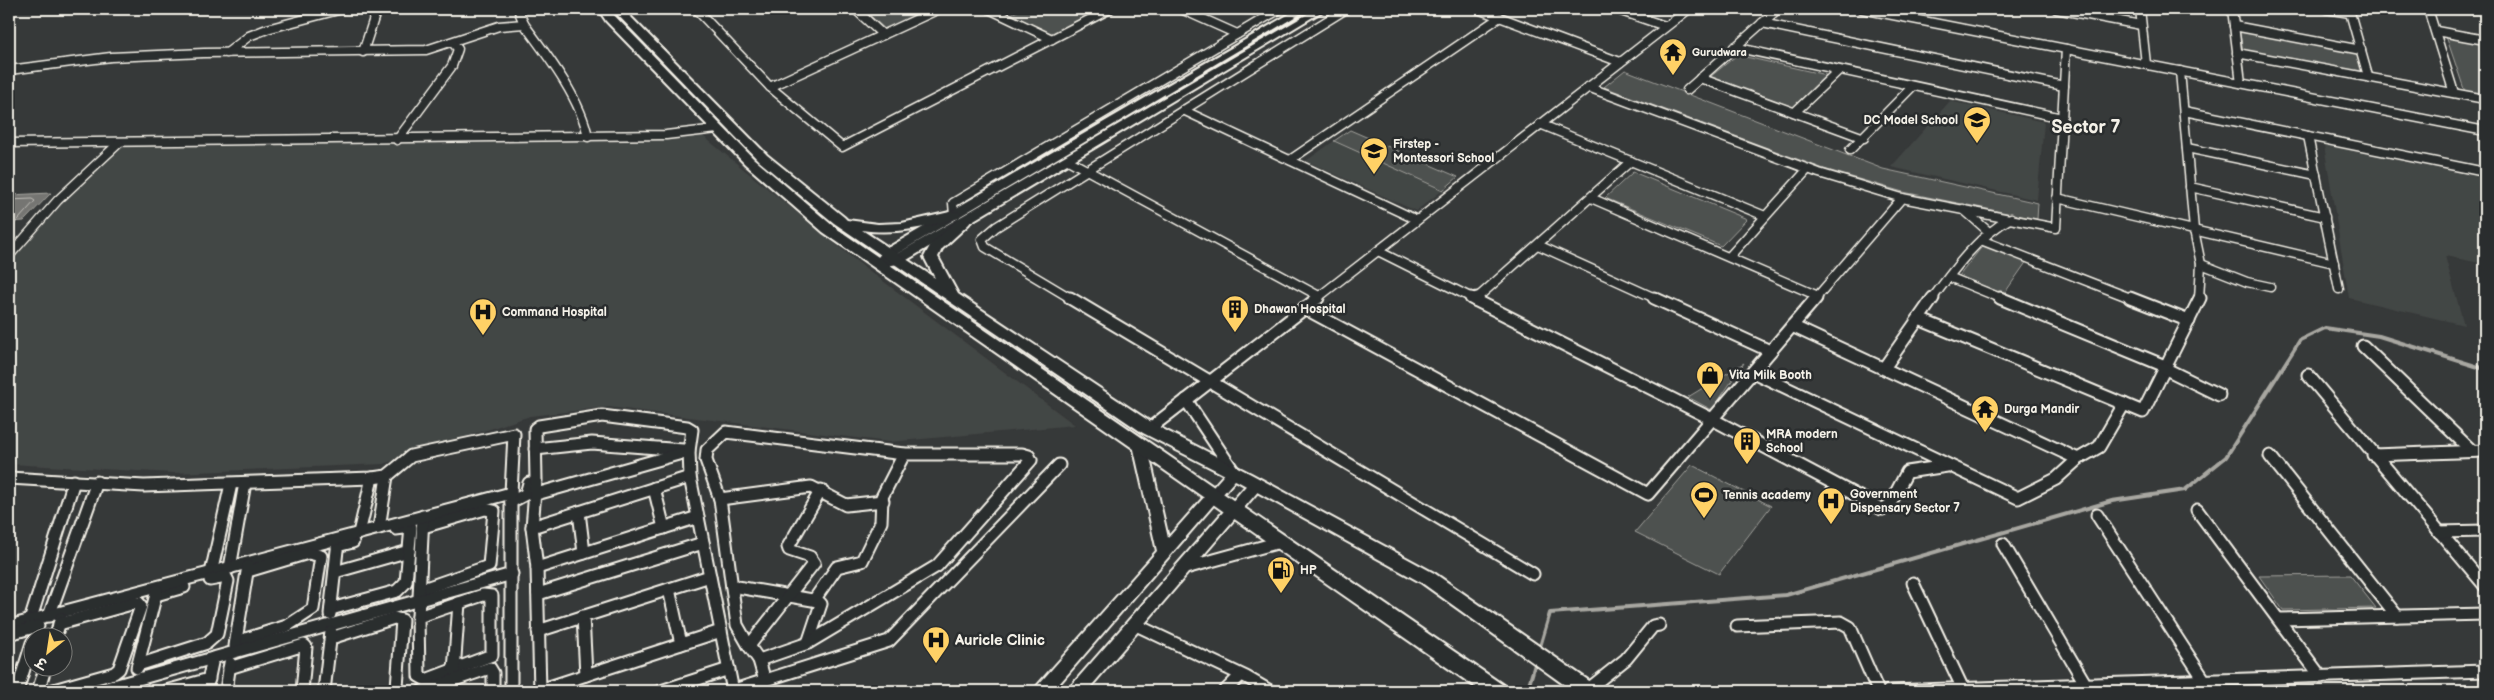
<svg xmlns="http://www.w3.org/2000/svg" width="2494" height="700" font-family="'Balsamiq Sans','Playpen Sans Deva',sans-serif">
<rect width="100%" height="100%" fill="#363939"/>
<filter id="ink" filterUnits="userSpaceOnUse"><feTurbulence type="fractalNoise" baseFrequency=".02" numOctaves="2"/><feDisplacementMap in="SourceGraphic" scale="10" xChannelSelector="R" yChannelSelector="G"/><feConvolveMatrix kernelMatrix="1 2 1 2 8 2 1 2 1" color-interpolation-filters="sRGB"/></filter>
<g filter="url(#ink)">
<g fill="#434645">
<polygon points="1950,101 2044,122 2037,200 1891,167"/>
<polygon points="703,136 855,260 1075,425 889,442 609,407 530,416 383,464 174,473 9,464 9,266 41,222 121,146"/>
<polygon points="1334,141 1443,190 1416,211 1306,161"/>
<polygon points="2324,145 2485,178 2485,264 2445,256 2464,325 2349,298"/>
</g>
<g fill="#4e514f" stroke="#a1a19c">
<polygon points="863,9 931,9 886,30"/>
<polygon points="1022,9 1102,9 1052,34 1011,14"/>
<polygon points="2239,29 2357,51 2363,73 2243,50"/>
<polygon points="2446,36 2485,43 2485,96 2465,92"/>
<polygon points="1737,55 1826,75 1793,107 1710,77"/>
<polygon points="1625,70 1883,169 2038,203 2037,219 1903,192 1824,169 1604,87"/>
<polygon points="1350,130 1458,177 1443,190 1334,141"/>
<polygon points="1633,172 1747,219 1721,246 1605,198"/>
<polygon points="1984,244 2027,261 2004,294 1959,276"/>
<polygon points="1744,363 1712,410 1688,397"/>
<polygon points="1692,465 1771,506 1719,574 1635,532"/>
<polygon points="2350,575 2376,608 2283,610 2259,576"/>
</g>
<polygon fill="#757572" stroke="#a8a7a1" points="51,193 24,221 9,222 9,195"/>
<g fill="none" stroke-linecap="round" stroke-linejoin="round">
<polyline stroke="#c1bfb9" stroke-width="1" points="9,200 32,199 35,201 9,230"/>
<g stroke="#a8a7a1" stroke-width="4">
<polyline points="1539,650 1550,613 1786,595 2112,501 2185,490 2226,457 2300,340 2325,328 2379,336 2485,369"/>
<polyline points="1527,691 1536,661"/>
</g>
<g stroke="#f4f1e8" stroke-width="11">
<g id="minor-far1">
<polyline points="518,9 524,24"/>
<polyline points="696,9 770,87 842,147 1110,9"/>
<polyline points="855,9 883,35"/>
<polyline points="989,9 1052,39"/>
<polyline points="1181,9 1237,34"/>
<polyline points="1478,9 1620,62"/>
<polyline points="1615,9 1665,26"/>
<polyline points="1862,9 2485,131"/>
<polyline points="2056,9 2141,25"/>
<polyline points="2140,9 2146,64"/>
<polyline points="2232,9 2241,83"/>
<polyline points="2326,9 2350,13"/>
<polyline points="2349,9 2368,76"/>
<polyline points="2428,9 2454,93"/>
<polyline points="1762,23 2064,86"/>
<polyline points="2234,26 2361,50"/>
<polyline points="2436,31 2485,40"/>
<polyline points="1734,47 2062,118"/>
<polyline points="363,52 377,9"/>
<polyline points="227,53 249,36 267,29 342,9"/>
<polyline points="2237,53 2485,99"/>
<path d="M9,70L111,57L204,53L426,50L499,26L524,24C547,55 581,99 588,137"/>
<polyline points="2180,71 2194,230 2201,264 2199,299"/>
<polyline points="1700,78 1864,138"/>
<polyline points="770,87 939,9"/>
<polyline points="1588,87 1819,173 1902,198 2056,228 2066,49"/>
<polyline points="1687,90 1778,9"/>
<polyline points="1183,110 1417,220"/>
<polyline points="2184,111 2485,172"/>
<polyline points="1795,112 1838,71"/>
<polyline points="1540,124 1765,216"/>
<polyline points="2308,136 2339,289"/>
<polyline points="397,140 452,66 458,49 453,43"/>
<polyline points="9,143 666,135 717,129"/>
<polyline points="2187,148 2316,175"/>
<polyline points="1850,150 1912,87"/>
<polyline points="1068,160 1319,296"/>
<polyline points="1290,160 1500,17"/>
<polyline points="2190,187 2325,217"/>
<polyline points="1591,198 1818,296"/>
<polyline points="2057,198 2334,263"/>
<polyline points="1963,209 1989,232"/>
<polyline points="954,215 953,203 1280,9"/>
<polyline points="1981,240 2133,299"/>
<polyline points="1538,245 1657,299"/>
<polyline points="1378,251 1474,299"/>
<polyline points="9,256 58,200 119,143"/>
<polyline points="1729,257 1808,169"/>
<polyline points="2201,264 2247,282 2270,287"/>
<polyline points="1949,277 2003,299"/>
<polyline points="1072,299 985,247 982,239 996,227 1346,9"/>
<polyline points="1316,299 1689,9"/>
<polyline points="1476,299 1631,161"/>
<polyline points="1815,299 1902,198"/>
<path d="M1932,299C1954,269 1977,237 2011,218"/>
</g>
</g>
<g stroke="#f4f1e8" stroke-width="15">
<g id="minor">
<polyline points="1070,298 1533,574"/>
<polyline points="1471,298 1712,419 1882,509 1889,506 1907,472 1947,466"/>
<polyline points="1654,298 1770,351"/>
<polyline points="2000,298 2165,366"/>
<polyline points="2130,298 2189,321"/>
<polyline points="1475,300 1477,298"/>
<polyline points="1304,308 1648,494 1816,298"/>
<polyline points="1919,319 2143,412 2200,298"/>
<polyline points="2363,346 2472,451"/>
<polyline points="1884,368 1933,298"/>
<polyline points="2164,368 2219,395"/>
<polyline points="1753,372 2018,498 2056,479 2078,459 1792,326"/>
<polyline points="2308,375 2485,586"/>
<polyline points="1186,400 1234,472"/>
<polyline points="1149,429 1318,298"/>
<polyline points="535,449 592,443 683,450"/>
<polyline points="2373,455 2485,451"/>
<polyline points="2270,456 2397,616"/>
<polyline points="2078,459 2099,447 2124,404"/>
<polyline points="9,478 144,486 372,478 387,476 411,456 514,434 511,493 511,691"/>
<polyline points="654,488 664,528"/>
<polyline points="533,495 689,451"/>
<polyline points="720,499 811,487 846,505 883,501"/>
<polyline points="511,502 526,494 529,483"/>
<polyline points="2197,510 2321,677"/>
<polyline points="579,512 584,553"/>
<polyline points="2097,515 2205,681"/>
<polyline points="532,527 690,477"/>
<polyline points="379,528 387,476"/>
<polyline points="2439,532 2485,531"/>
<polyline points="359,533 372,478"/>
<polyline points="2003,544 2086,685"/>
<polyline points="337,546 353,542"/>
<polyline points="230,568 245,483"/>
<polyline points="537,568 698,517"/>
<polyline points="335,572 409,551"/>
<polyline points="211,573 231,484"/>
<polyline points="1913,583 1963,689"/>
<polyline points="732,586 818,601 821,604 808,643"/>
<polyline points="669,589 681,644"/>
<polyline points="420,590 489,566 494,511 485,509 423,527"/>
<polyline points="538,594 703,543"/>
<polyline points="156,595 184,587"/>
<polygon points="483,595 492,596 492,655 426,680 419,676 418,617"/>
<polyline points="814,600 837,567 862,561 881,522 882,497 904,454"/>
<polyline points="331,609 397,591 406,582 411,527 396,529"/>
<polyline points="330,614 338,541"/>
<polyline points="49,616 97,482"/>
<polyline points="583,616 586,675"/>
<polyline points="418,617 423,516"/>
<polyline points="2280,619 2485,614"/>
<polyline points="30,621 74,481"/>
<polyline points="1134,624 1246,677 1270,691"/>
<polyline points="9,626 511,493"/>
<polyline points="1737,626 1841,622 1850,627 1878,691"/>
<polyline points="538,631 710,576"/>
<polyline points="9,634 38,626"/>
<polyline points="55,638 61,618"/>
<polyline points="331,638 394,618 402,620 397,687 394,691"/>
<polyline points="236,642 287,626 313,609 321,556 308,553 248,571"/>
<polyline points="235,646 248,566"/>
<polyline points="749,646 737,625 720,499 706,460 707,450 726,432 904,454 1022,454 1029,456 1031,460 937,566 808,643 759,660"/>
<polyline points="138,665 207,643 217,634 228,581 226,577 210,580"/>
<polyline points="137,668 157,590"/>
<polyline points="229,668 304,645 306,647 302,691"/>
<polyline points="454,671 459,603"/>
<polyline points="765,681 759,660 749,646 814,563 810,557 789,550 788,547 821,490"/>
<polyline points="540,690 721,631"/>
<polyline points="1587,690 1626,659 1653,626 1659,625"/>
<polyline points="17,691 32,643"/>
<polyline points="38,691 45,669"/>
<polyline points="50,691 114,673 119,669 141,606 139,603 135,603 59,624"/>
<polyline points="96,691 512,574"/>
<polyline points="166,691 209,679"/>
<polyline points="206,691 213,658"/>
<polyline points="226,691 230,663"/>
<polyline points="324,691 331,632"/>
<polyline points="422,691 490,668 493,673 493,691"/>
<polyline points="540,691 537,568 532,527 536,480 535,429 539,426 602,416 687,427 692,430 689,451 690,477 733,691"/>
<polyline points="661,691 729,669"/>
<polyline points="731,691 889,641 1059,465"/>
<polyline points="1225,691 1240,676"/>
<polyline points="1888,691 2485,671"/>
</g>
</g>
<g stroke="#f4f1e8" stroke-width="4">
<g id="tertiary">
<polygon points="1298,9 1308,9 890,258 1316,9 1326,9 902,263 878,268 872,264 884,250"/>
<polygon points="1140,440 1145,442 1147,445 1168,538 1229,469 1239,469 1241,473 1053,691 1035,691 1037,686 1157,551 1133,445 1135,442"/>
<polygon points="1256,479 1261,480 1263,484 1261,488 1201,558 1281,536 1286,538 1288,542 1286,546 1188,573 1087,691 1069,691 1071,686 1251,480"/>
</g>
</g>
<g stroke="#f4f1e8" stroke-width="4">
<g id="secondary">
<polygon points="598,9 608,9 753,158 833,226 1503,685 1505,691 1481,691 823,232 745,164 606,21"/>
<path d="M612,9H623L767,155L844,217L847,220L878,224L902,223L954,211L959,212L961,215L959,218C927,227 896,235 862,230L935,278L924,257L931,244L959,218H969L971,221L969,224L942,249L938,257L958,294L1155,425L1251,474L1434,573L1595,685L1597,691H1573L1422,583L1239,482L1143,433L834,223L759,161Z"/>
</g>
</g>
<use href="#minor-far1" stroke="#2a2d2e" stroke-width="8"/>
<use href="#minor" stroke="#2a2d2e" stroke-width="11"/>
<use href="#tertiary" fill="#2a2d2e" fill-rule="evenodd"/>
<use href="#secondary" fill="#2a2d2e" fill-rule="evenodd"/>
</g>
</g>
<defs>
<g id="temple-pin" transform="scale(1.4375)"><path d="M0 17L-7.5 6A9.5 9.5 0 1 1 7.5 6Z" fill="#ffd166" stroke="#2a2d2e"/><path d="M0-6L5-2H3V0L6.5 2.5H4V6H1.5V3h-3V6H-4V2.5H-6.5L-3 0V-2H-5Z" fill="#111"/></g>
<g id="school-pin" transform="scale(1.4375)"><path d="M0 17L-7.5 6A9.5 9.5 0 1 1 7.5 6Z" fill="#ffd166" stroke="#2a2d2e"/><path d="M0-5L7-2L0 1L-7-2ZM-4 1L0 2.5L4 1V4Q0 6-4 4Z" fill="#111"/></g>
<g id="building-pin" transform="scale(1.4375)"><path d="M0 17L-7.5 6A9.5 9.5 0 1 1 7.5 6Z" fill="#ffd166" stroke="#2a2d2e"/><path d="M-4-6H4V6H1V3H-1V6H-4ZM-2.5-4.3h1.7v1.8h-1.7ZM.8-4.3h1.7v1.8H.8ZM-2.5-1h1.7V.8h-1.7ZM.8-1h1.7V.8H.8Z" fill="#111"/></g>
<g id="hospital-pin" transform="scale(1.4375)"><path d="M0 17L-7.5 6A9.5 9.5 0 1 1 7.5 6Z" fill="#ffd166" stroke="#2a2d2e"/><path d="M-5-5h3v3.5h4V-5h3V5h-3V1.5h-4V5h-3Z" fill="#111"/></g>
<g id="shop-pin" transform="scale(1.4375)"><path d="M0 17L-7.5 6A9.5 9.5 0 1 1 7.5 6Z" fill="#ffd166" stroke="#2a2d2e"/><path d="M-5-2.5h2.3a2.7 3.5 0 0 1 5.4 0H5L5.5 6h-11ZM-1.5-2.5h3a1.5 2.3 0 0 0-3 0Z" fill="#111"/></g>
<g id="stadium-pin" transform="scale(1.4375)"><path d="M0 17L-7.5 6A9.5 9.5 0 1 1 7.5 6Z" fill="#ffd166" stroke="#2a2d2e"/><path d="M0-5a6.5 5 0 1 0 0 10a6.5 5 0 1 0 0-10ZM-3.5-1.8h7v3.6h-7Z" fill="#111"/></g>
<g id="fuel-pin" transform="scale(1.4375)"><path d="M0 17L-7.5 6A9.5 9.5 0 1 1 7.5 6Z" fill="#ffd166" stroke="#2a2d2e"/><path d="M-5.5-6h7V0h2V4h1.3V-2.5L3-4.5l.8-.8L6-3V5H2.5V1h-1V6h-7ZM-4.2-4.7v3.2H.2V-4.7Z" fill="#111"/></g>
</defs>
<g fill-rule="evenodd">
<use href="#temple-pin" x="1673" y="52"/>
<use href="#school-pin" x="1977" y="120"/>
<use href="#school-pin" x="1374" y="151"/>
<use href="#building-pin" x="1235" y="309"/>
<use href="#hospital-pin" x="483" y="312"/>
<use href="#shop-pin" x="1710" y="375"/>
<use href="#temple-pin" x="1985" y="409"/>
<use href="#building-pin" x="1747" y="441"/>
<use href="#stadium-pin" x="1704" y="495"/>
<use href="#hospital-pin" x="1831" y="501"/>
<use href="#fuel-pin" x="1281" y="570"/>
<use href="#hospital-pin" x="936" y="640"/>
</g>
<g text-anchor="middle" stroke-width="5" stroke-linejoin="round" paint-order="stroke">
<g font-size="11" font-weight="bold" fill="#f4f1e8" stroke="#2a2d2e" text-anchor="start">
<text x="1692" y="56">Gurudwara</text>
</g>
<g font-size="12" font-weight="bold" fill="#f4f1e8" stroke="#2a2d2e" text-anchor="start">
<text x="1958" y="124" text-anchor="end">DC Model School</text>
<text x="1393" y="148">Firstep -<tspan x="1393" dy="14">Montessori School</tspan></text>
<text x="1254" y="313">Dhawan Hospital</text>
<text x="502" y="316">Command Hospital</text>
<text x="1729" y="379">Vita Milk Booth</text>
<text x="2004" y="413">Durga Mandir</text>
<text x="1766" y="438">MRA modern<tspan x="1766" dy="14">School</tspan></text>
<text x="1850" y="498">Government<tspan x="1850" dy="14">Dispensary Sector 7</tspan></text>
<text x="1723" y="499">Tennis academy</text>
<text x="1300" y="574">HP</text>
</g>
<g font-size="15" font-weight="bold" fill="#f4f1e8" stroke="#2a2d2e" text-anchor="start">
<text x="955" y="645">Auricle Clinic</text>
</g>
<g font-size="18" font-weight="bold" fill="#f4f1e8" stroke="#2a2d2e">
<text x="2086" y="133">Sector 7</text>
</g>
</g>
<rect width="2494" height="700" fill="none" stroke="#2a2d2e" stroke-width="30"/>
<rect x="15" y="15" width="2464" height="670" fill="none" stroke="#f4f1e8" stroke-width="2" filter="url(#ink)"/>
<g transform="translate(48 652) rotate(210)"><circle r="24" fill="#2a2d2e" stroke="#7b7b78"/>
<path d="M0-4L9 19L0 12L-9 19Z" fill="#ffd166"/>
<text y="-8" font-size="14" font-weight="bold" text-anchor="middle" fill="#f4f1e8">उ</text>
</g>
</svg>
